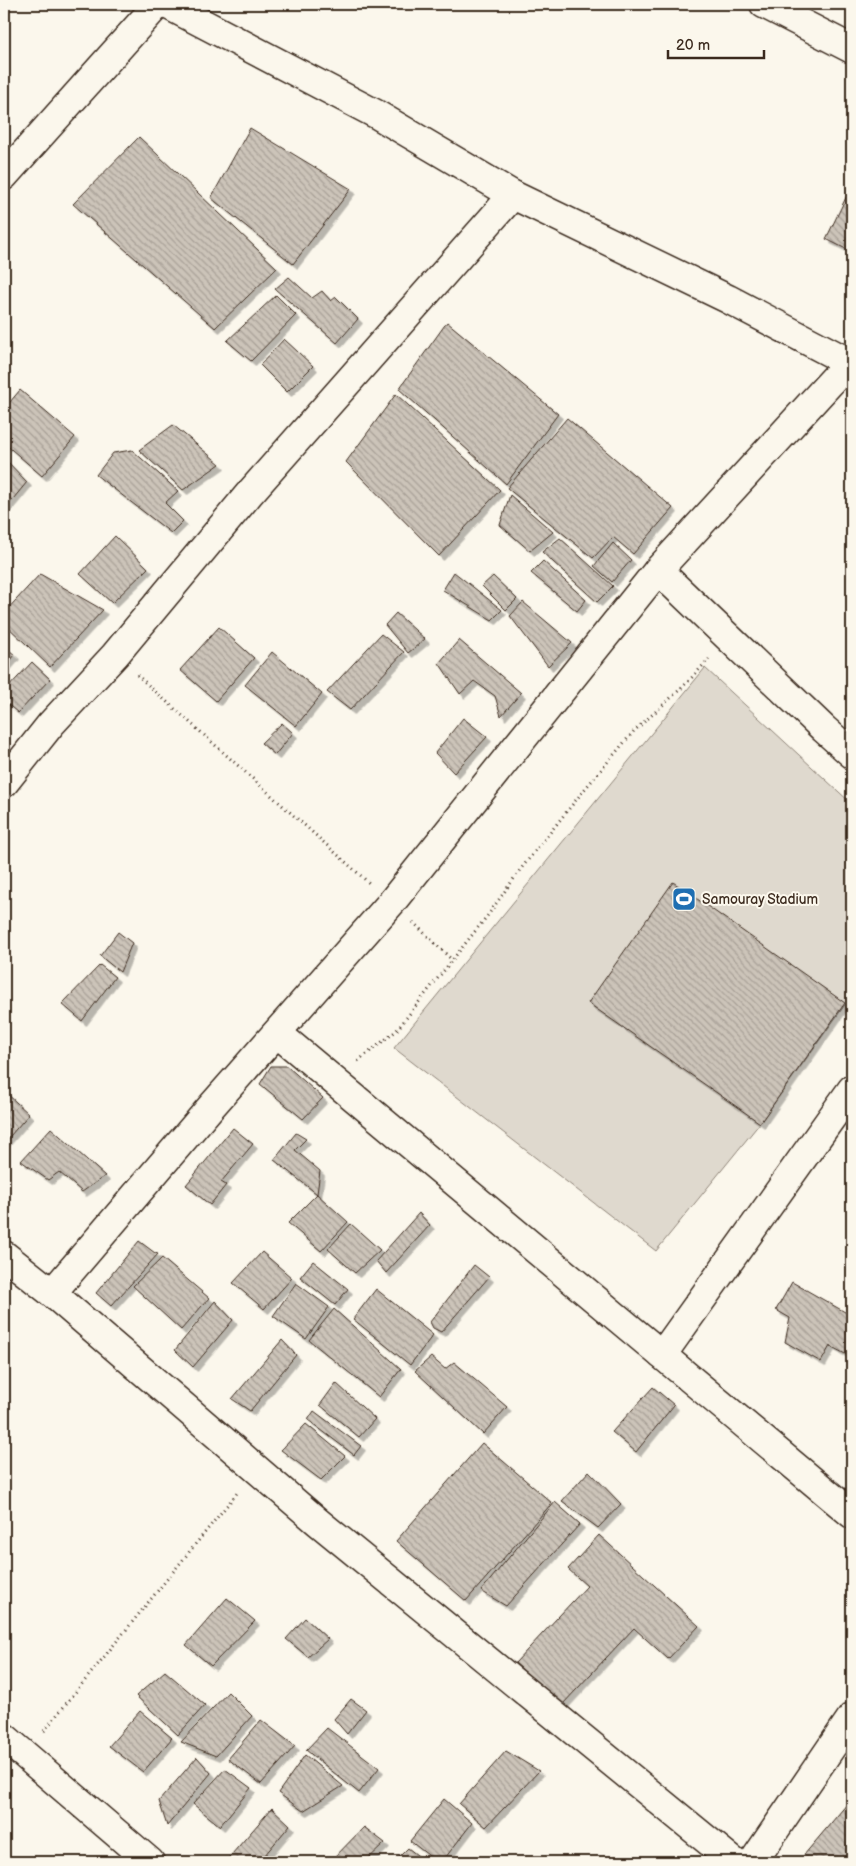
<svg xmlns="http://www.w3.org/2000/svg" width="856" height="1866" font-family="'Balsamiq Sans',sans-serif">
<defs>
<pattern id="building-back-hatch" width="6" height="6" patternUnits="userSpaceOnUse" patternTransform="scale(1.25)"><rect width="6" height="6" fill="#ccc4b9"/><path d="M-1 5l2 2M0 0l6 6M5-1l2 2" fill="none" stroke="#a79f96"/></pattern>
<filter id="shadow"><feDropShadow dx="4.5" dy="4.5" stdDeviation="0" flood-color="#0004"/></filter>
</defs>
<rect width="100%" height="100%" fill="#fbf7ec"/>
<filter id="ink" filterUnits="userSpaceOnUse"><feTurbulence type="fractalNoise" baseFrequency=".02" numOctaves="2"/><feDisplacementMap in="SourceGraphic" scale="10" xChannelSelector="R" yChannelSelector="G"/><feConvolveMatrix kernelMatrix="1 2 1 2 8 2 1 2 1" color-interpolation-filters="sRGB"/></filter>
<g filter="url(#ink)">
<polygon fill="#dfd9ce" stroke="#8d8276" points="705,668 852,804 852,995 760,1123 656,1251 394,1048"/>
<g fill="url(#building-back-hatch)" stroke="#3b2a1e" filter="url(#shadow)">
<polygon points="250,128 351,189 293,264 211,198"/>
<polygon points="139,137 277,268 215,328 73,204"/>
<polygon points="852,185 852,252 826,239"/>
<polygon points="289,277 312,298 322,291 331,301 336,297 358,319 337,343 275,289"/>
<polygon points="276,295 296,315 251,361 227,341"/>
<polygon points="447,322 558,414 506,484 399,389"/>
<polygon points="284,339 313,366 287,392 260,365"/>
<polygon points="20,390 75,437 42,476 4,443 4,409"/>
<polygon points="396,394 500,490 439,556 346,462"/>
<polygon points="567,418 673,508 633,554 613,537 593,558 507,488"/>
<polygon points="173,425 220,464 183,490 139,450"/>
<polygon points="132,450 178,491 165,503 183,521 171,533 96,475 113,453"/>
<polygon points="4,458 27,482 4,510"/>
<polygon points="510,495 553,532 530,551 500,525"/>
<polygon points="115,536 148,568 112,603 80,574"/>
<polygon points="560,538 613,586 597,602 542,552"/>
<polygon points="613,543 631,560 612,582 594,566"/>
<polygon points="543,561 586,600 577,611 531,573"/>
<polygon points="454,572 502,610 492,620 443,590"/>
<polygon points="40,574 103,610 50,667 4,623 4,613"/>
<polygon points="493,576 517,599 506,610 482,586"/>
<polygon points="523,602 572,643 548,666 510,616"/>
<polygon points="396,613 425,639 408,653 385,625"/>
<polygon points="219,627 254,658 216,701 180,670"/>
<polygon points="381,634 404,652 350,710 327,692"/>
<polygon points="459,640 521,693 501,716 495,696 474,681 460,694 439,663"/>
<polygon points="4,646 15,655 4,668"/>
<polygon points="272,652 322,694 296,726 245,685"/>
<polygon points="32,662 50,679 18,713 4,701 4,692"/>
<polygon points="463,718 487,737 454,773 435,753"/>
<polygon points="282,723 293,733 275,755 261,743"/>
<polygon points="673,882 845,1003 760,1123 588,1003"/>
<polygon points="118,932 132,943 120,972 100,956"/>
<polygon points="100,965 115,977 82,1021 62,1004"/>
<polygon points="271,1066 287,1066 323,1098 303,1119 260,1084"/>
<polygon points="4,1091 29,1114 4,1143"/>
<polygon points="51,1128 105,1176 82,1192 59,1172 48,1180 21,1161"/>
<polygon points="233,1128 253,1144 221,1182 226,1185 210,1205 186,1185"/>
<polygon points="296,1133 306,1139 295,1150 320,1171 317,1194 274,1160"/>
<polygon points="317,1194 348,1222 321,1251 288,1223"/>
<polygon points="419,1213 430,1225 386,1273 376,1261"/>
<polygon points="351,1224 380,1250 355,1273 328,1249"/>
<polygon points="139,1241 155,1253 158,1254 111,1306 96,1293"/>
<polygon points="262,1252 292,1278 264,1309 233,1283"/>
<polygon points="162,1258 209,1298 181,1330 133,1286"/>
<polygon points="313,1261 348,1289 335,1305 300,1277"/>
<polygon points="474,1265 489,1277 441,1332 433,1328 430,1322"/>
<polygon points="792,1282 852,1316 852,1350 849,1356 830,1346 821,1362 785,1342 790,1318 776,1310"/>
<polygon points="296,1283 329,1307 306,1339 273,1316"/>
<polygon points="376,1289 433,1335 410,1365 353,1319"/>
<polygon points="215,1301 233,1320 193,1367 175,1350"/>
<polygon points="334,1309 401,1369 379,1397 309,1340"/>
<polygon points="282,1340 296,1355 250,1411 232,1399"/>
<polygon points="431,1357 445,1369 454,1362 507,1407 483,1434 415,1371"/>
<polygon points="336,1383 375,1419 359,1437 320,1405"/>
<polygon points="653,1387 674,1405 636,1452 612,1432"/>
<polygon points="314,1411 361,1446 354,1455 308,1420"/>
<polygon points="306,1424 345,1456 321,1480 281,1450"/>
<polygon points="482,1443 552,1503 466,1601 396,1541"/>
<polygon points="589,1471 621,1504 598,1528 562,1501"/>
<polygon points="555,1502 580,1524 506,1606 481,1591"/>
<polygon points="599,1535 699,1626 668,1659 634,1628 562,1705 515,1663 587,1586 568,1569"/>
<polygon points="227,1598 255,1621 211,1666 186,1645"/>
<polygon points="305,1618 328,1639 308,1657 286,1639"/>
<polygon points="165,1671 205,1705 178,1735 136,1696"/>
<polygon points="228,1692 252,1716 216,1756 181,1742"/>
<polygon points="351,1699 366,1710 347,1734 334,1719"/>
<polygon points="140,1711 172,1738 143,1772 109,1746"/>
<polygon points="261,1720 295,1746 261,1784 228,1759"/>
<polygon points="327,1728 379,1768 359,1793 306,1750"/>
<polygon points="506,1751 539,1771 486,1827 459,1804"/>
<polygon points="305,1755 343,1786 303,1811 278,1793"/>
<polygon points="197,1757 211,1773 167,1826 159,1801"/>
<polygon points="225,1769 251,1788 220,1826 193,1804"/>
<polygon points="444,1799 472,1823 442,1862 437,1862 410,1841"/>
<polygon points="848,1803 852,1807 852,1862 798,1862"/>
<polygon points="272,1808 290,1825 259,1862 225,1862"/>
<polygon points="364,1827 385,1843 365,1862 330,1862"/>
<polygon points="408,1848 426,1862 394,1862"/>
</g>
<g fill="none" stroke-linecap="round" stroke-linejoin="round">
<g stroke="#3b2a1e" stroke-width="31">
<g id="minor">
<polyline points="166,4 376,114 513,195 728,299 852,364"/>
<polyline points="764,4 852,49"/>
<polyline points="4,176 158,4"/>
<polyline points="658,570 824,729 852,754"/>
<polyline points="4,783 51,724 115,655 249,494 513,195"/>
<polyline points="277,1033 852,1514"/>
<polyline points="4,1255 52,1293 318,1522 734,1862"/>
<polyline points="52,1293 210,1108 391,903 658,570 852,359"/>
<polyline points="662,1355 852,1089"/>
<polyline points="4,1737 150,1862"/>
<polyline points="753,1862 852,1717"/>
</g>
</g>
<g stroke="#3b2a1e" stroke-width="3" stroke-dasharray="1 4" stroke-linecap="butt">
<polyline points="137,675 369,883"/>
<polyline points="413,922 452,960"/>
<polyline points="358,1061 396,1031 488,915 520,870 584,790 634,731 684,686 709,659"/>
<polyline points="44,1731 237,1493"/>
</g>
<use href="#minor" stroke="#fbf7ec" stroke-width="28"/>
</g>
</g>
<defs>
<g id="stadium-square" transform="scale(1.25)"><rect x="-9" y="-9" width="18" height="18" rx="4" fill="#1f6fb2" stroke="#fbf7ec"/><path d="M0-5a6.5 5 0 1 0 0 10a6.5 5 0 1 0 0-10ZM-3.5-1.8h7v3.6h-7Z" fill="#fff"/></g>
</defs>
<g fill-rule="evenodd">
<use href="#stadium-square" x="684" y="899"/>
</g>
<g text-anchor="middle" stroke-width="4" stroke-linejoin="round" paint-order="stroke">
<g font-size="14" fill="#3b2a1e" stroke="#fbf7ec" text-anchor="start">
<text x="702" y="904">Samouray Stadium</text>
</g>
</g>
<rect width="856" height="1866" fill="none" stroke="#fbf7ec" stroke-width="20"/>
<rect x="10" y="10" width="836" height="1846" fill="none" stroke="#3b2a1e" stroke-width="2" filter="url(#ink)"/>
<path d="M668 50v8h96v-8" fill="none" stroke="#3b2a1e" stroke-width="2.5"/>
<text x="676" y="50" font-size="15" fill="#3b2a1e" stroke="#fbf7ec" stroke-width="4" paint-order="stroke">20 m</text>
</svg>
